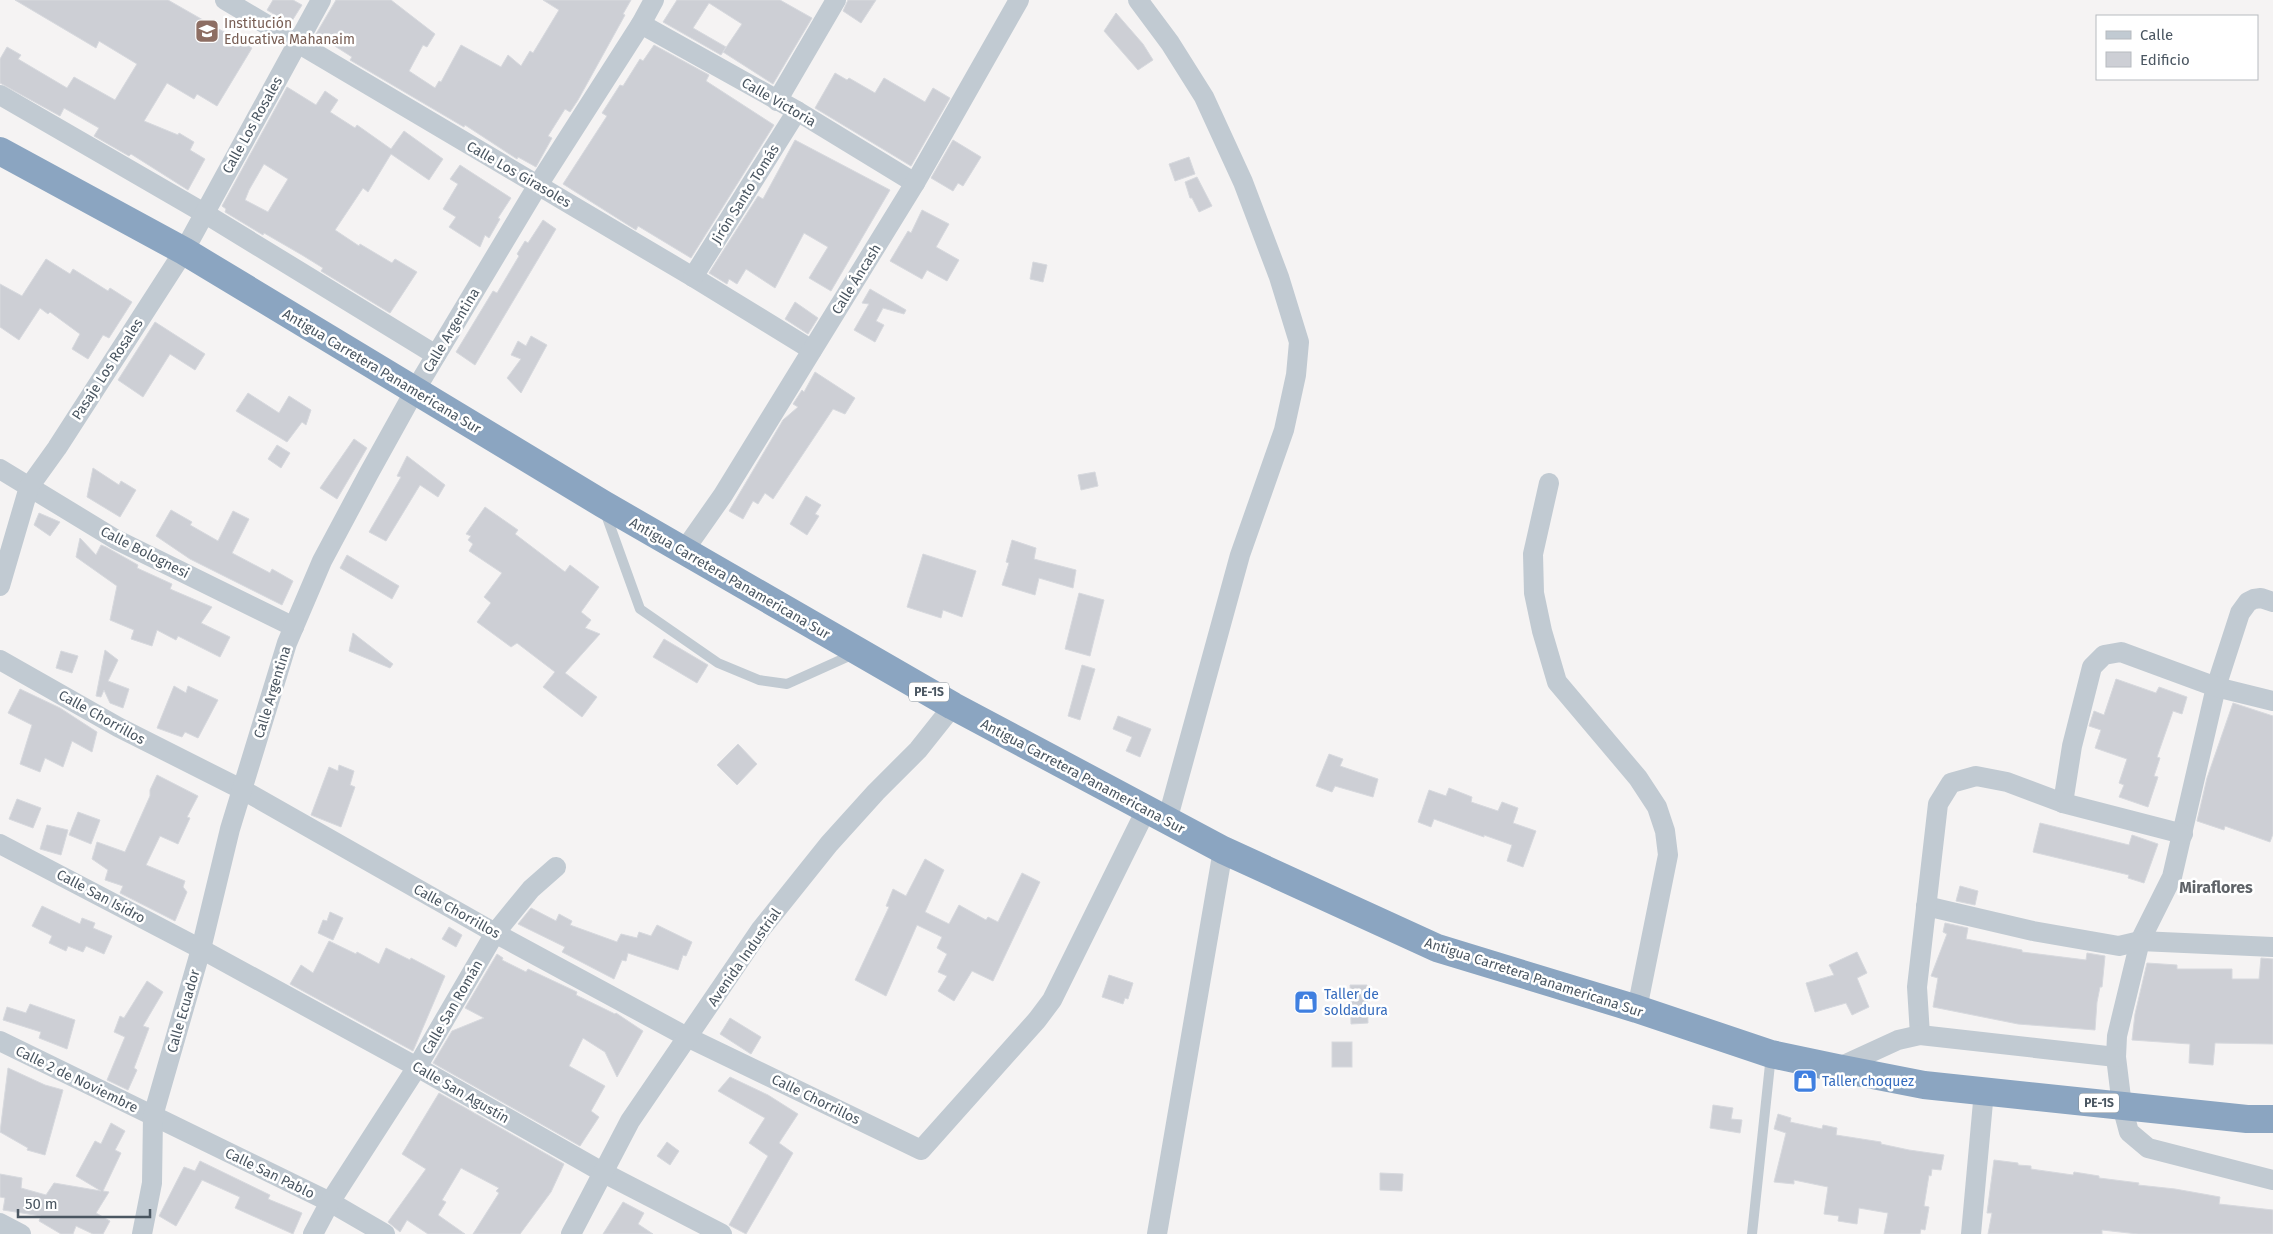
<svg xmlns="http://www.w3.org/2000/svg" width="2273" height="1234" font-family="'Fira Sans',sans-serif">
<rect width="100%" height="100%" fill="#f5f3f3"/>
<g fill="#cdcfd5" stroke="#d7d9de" fill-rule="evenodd">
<polygon points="15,0 168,0 252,48 217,106 197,94 194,99 167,83 144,121 178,135 179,133 194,142 190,150 205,159 188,190 131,154 129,156 94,136 99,128 64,108 60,116 0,83 0,59 7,47 21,55 18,59 67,88 74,77 115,100 137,64 99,41 96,48"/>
<polygon points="273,0 293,0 302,5 290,24 267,10"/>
<polygon points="336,0 391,0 435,34 427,47 423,45 409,71 435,88 439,81 441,82 461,45 501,67 508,55 521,66 530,51 533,53 559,10 543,0 631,0 623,14 625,15 578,100 570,112 565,109 548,136 552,138 536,167 518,157 517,159 465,125 464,127 350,60 352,57 316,34"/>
<polygon points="677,0 780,0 812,18 773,84 723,52 742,24 709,3 693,28 726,47 721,55 663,22"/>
<polygon points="848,0 876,0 861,23 843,11"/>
<polygon points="1116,13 1143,44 1153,60 1138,70 1104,31"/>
<polygon points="654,45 709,75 706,81 774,125 691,258 638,226 636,230 563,184 607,116 602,113 620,85 623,86 640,59 643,61"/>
<polygon points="835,73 847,80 849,78 875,93 884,78 925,102 933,88 950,98 911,166 815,108"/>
<path d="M287,87L316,105L325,91L338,100L330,112L355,128L357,125L391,149L404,131L443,159L429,180L391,154L368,192L363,188L335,230L359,246L360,244L392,263L395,259L417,272L390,313L321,271L323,268L302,255L264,233L263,235L225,212L226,209L222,206ZM264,164L288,179L268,212L245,200L249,190Z"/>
<polygon points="795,140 890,190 831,291 809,278 828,247 804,233 775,288 746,269 737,284 729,279 727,284 709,273 758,196 763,199"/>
<polygon points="953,140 981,157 963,186 958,183 953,191 931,178"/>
<polygon points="1189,157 1195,174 1175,181 1169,164"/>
<polygon points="460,165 511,198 498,218 500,219 489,238 485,235 480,247 449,227 456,217 443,209 458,184 450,179"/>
<polygon points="1197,177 1212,206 1199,212 1192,198 1190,198 1185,182"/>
<polygon points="922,210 949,224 936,247 959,260 947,281 927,270 922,279 890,261 908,231 911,233"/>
<polygon points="543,220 556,229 475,365 456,352 493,291 497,293 519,256 517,254 525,241 528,243"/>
<polygon points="46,259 70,274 73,269 108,291 110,288 132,302 109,338 103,335 88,359 72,349 80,334 50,312 48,314 40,308 19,340 0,327 0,284 22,296"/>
<polygon points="1033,262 1047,265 1043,282 1030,279"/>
<polygon points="870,289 906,310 904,314 883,308 876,321 884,325 875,342 854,330 869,304 862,303"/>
<polygon points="795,302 818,318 808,334 785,319"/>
<polygon points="155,322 205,354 195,370 170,354 143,397 118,380"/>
<polygon points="531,336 547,345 521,393 507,378 521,359 511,355 518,341 526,346"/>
<polygon points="815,372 855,398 845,414 833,409 773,499 765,493 758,504 753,501 743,519 729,511 783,420 798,407 793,404 802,390 804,392"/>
<polygon points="248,393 279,413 289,396 311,410 306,425 302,422 287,442 236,411"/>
<polygon points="354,439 367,448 337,499 320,488"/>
<polygon points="277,445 290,453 281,468 268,459"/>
<polygon points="407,456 445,485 438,497 420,485 386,541 369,532 401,477 397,476"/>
<polygon points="93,468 119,485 121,481 136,490 120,517 87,497"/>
<polygon points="1095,472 1098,486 1081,490 1078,475"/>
<polygon points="806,496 821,505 815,514 819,516 807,535 790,524"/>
<polygon points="485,507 518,530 515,534 565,572 570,565 599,587 581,612 591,620 585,628 600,634 565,673 597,697 582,717 543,687 555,672 517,643 511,647 477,622 491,603 484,597 502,573 469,551 473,544 468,540 471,536 466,534"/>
<polygon points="171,510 192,522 190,525 218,541 233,511 249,519 232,553 270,573 272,569 293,581 282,605 190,559 156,536"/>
<polygon points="39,513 60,522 50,536 34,525"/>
<polygon points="80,538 96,555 101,545 106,547 138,565 137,568 172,584 170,589 212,607 201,623 230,637 220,657 178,636 176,640 157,630 152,646 131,639 134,630 110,620 117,586 76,557"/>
<polygon points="1012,540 1036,548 1034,559 1076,570 1073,588 1039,578 1035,595 1002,585 1009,563 1006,562"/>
<polygon points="923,554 976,571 962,617 943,610 941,618 907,607"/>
<polygon points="347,555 399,586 392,599 340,568"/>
<polygon points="1079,593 1104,600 1090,656 1065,649"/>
<polygon points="353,633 393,664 390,668 349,651"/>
<polygon points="664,639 708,665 697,683 653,657"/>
<polygon points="105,650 118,660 108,681 129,689 123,708 110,703 104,690 101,697 96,696"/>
<polygon points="61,651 78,656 72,673 56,668"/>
<polygon points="1082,665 1095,669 1080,720 1068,716"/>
<polygon points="2116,679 2156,693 2159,687 2187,697 2182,714 2173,711 2157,757 2160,758 2154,776 2158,777 2148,807 2119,797 2124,785 2119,783 2127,759 2095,748 2101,730 2089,726 2094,711 2104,715"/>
<polygon points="174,686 186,693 188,686 218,700 198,738 185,732 182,737 157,728"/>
<polygon points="20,689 60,708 97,732 92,752 72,741 63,767 45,758 40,772 20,764 32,725 8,713"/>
<polygon points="2233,703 2273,716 2273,834 2270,842 2225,826 2224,830 2197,821 2207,778"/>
<polygon points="1118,716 1151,729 1140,757 1126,751 1132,737 1113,729"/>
<polygon points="738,744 757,764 737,785 717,765"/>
<polygon points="1329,754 1343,759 1340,766 1378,779 1373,797 1335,786 1332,792 1316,786"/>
<polygon points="339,765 354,771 350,785 355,787 341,827 311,815 329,767 338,771"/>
<polygon points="157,775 198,796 187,817 190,818 178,844 160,836 146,865 185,881 183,887 187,892 175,921 120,893 123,886 105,880 108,870 92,859 97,842 125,852 150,796 150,790"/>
<polygon points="1449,788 1472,797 1471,802 1498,811 1502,802 1518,808 1513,823 1536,831 1523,867 1507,861 1512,845 1484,835 1484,837 1434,819 1431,827 1418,822 1429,790 1446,796"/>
<polygon points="17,799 41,808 33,828 9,819"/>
<polygon points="78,812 100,820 91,844 69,835"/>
<polygon points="2040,823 2129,845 2132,835 2158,844 2144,883 2128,878 2129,875 2033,852"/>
<polygon points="47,825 68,830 61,855 40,849"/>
<polygon points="925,859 944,870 925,912 949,924 959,905 986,920 988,917 998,922 1022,873 1040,882 993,981 972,971 954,1001 938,991 947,976 938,972 947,954 937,948 942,937 917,925 886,996 855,980 889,907 886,906 893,889 906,896"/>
<polygon points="1960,886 1978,891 1975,905 1956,901"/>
<polygon points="42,906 80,924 82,918 95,923 93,928 112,936 104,954 86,946 83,952 68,946 66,951 49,943 52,936 32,926"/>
<polygon points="531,908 556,921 559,914 572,921 570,925 617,942 621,934 637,938 639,932 651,936 657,925 692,942 686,956 683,955 678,970 628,953 626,961 622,960 614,979 562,952 565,947 518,924"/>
<polygon points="330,912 343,918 333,940 318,933 323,920 327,921"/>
<polygon points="1945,923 1968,928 1966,939 2022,950 2022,952 2086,960 2087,953 2105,956 2102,987 2100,987 2097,1002 2095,1030 2018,1024 1933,1007 1938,978 1931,976 1947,934 1943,932"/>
<polygon points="449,927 462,935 456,947 442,939"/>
<polygon points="329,941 356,954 357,952 379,964 386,948 410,960 411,958 445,976 413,1051 290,984 301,965 313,973"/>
<polygon points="1857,952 1867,973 1857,978 1869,1007 1852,1015 1846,1003 1815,1012 1806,983 1834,975 1829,965"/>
<polygon points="497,954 503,958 502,960 526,972 528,969 577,992 576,995 615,1014 616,1013 643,1031 617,1077 605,1052 583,1038 569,1066 605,1086 591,1111 599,1117 580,1146 433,1063 452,1031 484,1018 465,1008"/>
<polygon points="2261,958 2273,959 2273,1044 2215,1043 2213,1065 2189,1063 2190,1044 2132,1040 2135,1014 2147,963 2177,965 2177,969 2232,969 2232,979 2259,979"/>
<polygon points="1109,975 1133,983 1128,999 1125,998 1123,1004 1102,997"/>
<polygon points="147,981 163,992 143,1026 149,1028 134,1068 137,1070 128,1090 107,1080 125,1037 114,1032 120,1016 124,1018"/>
<polygon points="1350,985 1367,985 1368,1023 1351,1024"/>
<polygon points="30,1004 75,1020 67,1049 39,1038 41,1032 3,1020 7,1007 26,1013"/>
<polygon points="730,1018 761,1037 751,1054 720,1034"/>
<rect x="1332" y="1042" width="20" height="25"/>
<polygon points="8,1068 45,1085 63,1090 45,1155 27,1150 28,1148 0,1132"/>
<polygon points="730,1077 768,1095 798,1114 779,1143 793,1153 746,1234 729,1225 768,1156 749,1143 765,1118 718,1091"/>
<polygon points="439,1093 564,1164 551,1192 520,1234 473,1234 499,1193 496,1191 499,1188 461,1168 442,1200 446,1202 438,1215 465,1234 428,1234 407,1220 400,1232 388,1222 426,1169 402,1154"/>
<polygon points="1713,1105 1733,1108 1731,1119 1742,1120 1740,1133 1710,1128"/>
<polygon points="1778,1114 1791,1118 1790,1122 1822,1129 1823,1125 1837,1128 1836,1135 1881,1142 1881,1144 1909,1150 1944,1155 1941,1170 1932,1169 1931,1176 1929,1175 1924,1206 1929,1207 1925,1230 1921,1229 1920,1234 1884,1234 1888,1213 1859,1208 1857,1224 1838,1221 1839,1216 1824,1214 1828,1187 1794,1180 1794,1184 1774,1182 1786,1133 1774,1129"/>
<polygon points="111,1123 125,1131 115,1150 121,1153 103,1191 109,1192 96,1213 110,1221 103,1234 93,1234 76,1226 73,1234 61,1234 39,1221 41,1216 3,1210 5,1198 0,1197 0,1174 22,1178 21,1188 46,1195 54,1183 101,1191 76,1176 95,1141 101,1144"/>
<polygon points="667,1142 679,1151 670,1165 657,1156"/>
<polygon points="1994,1160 2018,1163 2018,1165 2031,1166 2031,1169 2073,1175 2074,1172 2099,1176 2099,1178 2139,1183 2138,1185 2175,1189 2220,1197 2219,1204 2273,1210 2273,1234 2138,1234 2102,1230 2102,1234 1988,1234 1992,1213 1987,1213"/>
<polygon points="200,1161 270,1195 268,1199 302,1213 293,1234 235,1208 240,1197 202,1180 176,1226 159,1216 184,1167 195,1171"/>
<polygon points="1380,1173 1403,1174 1402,1191 1380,1190"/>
<polygon points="623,1202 644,1213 638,1224 653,1234 603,1234"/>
</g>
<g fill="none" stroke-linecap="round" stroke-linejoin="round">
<g stroke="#c1cad2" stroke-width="10">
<polyline points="605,512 640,609 718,663 759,680 787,684 856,653"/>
<polyline points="1752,1234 1771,1055"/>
</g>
<g stroke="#c1cad2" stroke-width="20">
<polyline points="225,0 693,277 812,350"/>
<polyline points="1138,0 1170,43 1204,97 1243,182 1279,277 1299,342 1296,375 1284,430 1240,555 1167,821"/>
<polyline points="641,24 797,111 915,183"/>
<polyline points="0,95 204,213 436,355"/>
<polyline points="777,101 836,0"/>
<polyline points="693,277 797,111"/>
<polyline points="0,469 115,539 294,627"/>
<polyline points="1549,483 1533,554 1534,593 1542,631 1557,682 1638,778 1657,807 1665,831 1668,855 1637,1009"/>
<polyline points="683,552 723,495 915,183 1019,0"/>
<polyline points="0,586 29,487 57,448 184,251 321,0"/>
<polyline points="2273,602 2261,598 2254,599 2248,602 2240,613 2216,687 2172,877 2140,941 2117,1036 2116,1057 2122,1106 2129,1132 2148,1148 2273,1180"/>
<polyline points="0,660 118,727 243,790 495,933 687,1037 921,1150 1037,1020 1052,1000 1146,810"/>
<polyline points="2063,803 2072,746 2092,667 2104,655 2121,652 2216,687 2273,701"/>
<polyline points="0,844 201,949 417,1067 604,1173 722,1234"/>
<polyline points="1926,906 2033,931 2119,946 2140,941 2273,947"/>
<polyline points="1920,1035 1917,987 1938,804 1951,783 1976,776 2007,782 2063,803 2183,834"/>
<polyline points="0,1041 330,1202 385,1234"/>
<polyline points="1837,1068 1898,1040 1920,1035 2116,1057"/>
<polyline points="0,1223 21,1234"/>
<polyline points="142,1234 152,1183 153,1116 201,949 230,829 287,643 322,561 369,473 414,392 538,185 641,24 654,0"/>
<polyline points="313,1234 330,1202 417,1067 495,933 531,889 556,867"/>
<polyline points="571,1234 630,1121 761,929 829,844 876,792 918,750 953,706"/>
<polyline points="1157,1234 1223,850"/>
<polyline points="1971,1234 1984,1091"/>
</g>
<polyline stroke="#8ba5c1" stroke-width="28" points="0,151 184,251 603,504 953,706 1223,850 1437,948 1637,1009 1771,1054 1837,1068 1924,1085 2247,1119 2273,1119"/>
</g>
<defs>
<g id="school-square" transform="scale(1.25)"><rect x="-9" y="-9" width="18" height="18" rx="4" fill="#8d6e63" stroke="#fff"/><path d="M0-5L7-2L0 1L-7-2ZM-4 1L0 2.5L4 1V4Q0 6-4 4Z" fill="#fff"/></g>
<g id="shop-square" transform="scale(1.25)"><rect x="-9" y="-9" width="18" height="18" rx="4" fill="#3f7fe0" stroke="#fff"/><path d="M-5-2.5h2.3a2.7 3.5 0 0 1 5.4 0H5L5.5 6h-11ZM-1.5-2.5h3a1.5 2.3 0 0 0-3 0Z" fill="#fff"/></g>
</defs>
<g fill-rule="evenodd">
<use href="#school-square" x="207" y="31"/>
<use href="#shop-square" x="1306" y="1002"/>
<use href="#shop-square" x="1805" y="1081"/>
</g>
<g text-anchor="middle" stroke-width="5" stroke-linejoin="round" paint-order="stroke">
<g fill="#fff" stroke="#808990" stroke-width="1">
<rect x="909" y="682.5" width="40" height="19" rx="4"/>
<rect x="2079" y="1093.5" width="40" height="19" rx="4"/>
</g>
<g font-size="12" font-weight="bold" fill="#4a5661">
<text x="929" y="696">PE-1S</text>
<text x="2099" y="1107">PE-1S</text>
</g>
<g font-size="14" fill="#785e54" stroke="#fff" text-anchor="start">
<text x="224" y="28">Institución<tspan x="224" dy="16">Educativa Mahanaim</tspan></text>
</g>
<g font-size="14" fill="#4a5661" stroke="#fff">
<text transform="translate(779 102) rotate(30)" y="5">Calle Victoria</text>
<text transform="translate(252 125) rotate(-61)" y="5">Calle Los Rosales</text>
<text transform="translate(519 174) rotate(30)" y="5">Calle Los Girasoles</text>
<text transform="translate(745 194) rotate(-58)" y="5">Jirón Santo Tomás</text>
<text transform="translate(856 279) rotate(-58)" y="5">Calle Áncash</text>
<text transform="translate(451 330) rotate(-59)" y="5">Calle Argentina</text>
<text transform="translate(107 369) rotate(-57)" y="5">Pasaje Los Rosales</text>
<text transform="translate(382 371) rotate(31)" y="5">Antigua Carretera Panamericana Sur</text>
<text transform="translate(145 552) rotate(27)" y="5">Calle Bolognesi</text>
<text transform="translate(730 578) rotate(30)" y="5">Antigua Carretera Panamericana Sur</text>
<text transform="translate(272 692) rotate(-73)" y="5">Calle Argentina</text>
<text transform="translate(102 717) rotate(29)" y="5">Calle Chorrillos</text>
<text transform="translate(1083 776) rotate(28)" y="5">Antigua Carretera Panamericana Sur</text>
<text transform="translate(101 896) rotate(28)" y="5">Calle San Isidro</text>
<text transform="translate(457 911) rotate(29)" y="5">Calle Chorrillos</text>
<text transform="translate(744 957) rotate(-55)" y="5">Avenida Industrial</text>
<text transform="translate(1534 977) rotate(18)" y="5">Antigua Carretera Panamericana Sur</text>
<text transform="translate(452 1007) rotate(-60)" y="5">Calle San Román</text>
<text transform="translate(183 1011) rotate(-74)" y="5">Calle Ecuador</text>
<text transform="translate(77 1079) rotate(26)" y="5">Calle 2 de Noviembre</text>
<text transform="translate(461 1092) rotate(30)" y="5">Calle San Agustín</text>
<text transform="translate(816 1099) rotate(26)" y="5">Calle Chorrillos</text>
<text transform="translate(270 1173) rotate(26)" y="5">Calle San Pablo</text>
</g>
<g font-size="14" fill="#366cbe" stroke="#fff" text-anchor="start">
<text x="1324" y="999">Taller de<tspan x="1324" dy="16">soldadura</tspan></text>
<text x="1822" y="1086">Taller choquez</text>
</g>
<g font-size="16" font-weight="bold" fill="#5f6368" stroke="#fff">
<text x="2216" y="893">Miraflores</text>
</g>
</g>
<rect x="2096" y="15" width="162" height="65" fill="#ffffff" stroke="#b7bbc0"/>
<rect x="2106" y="31" width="25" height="8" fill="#c1cad2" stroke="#b7bbc0"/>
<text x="2140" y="40" font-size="15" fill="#4a5661">Calle</text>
<rect x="2106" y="52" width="25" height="15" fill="#cdcfd5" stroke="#b7bbc0"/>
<text x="2140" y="65" font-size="15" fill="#4a5661">Edificio</text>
<path d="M18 1209v8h132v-8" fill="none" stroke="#4a5661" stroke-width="2.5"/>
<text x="25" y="1209" font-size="15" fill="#4a5661" stroke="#ffffff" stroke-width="4" paint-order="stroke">50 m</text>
</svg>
